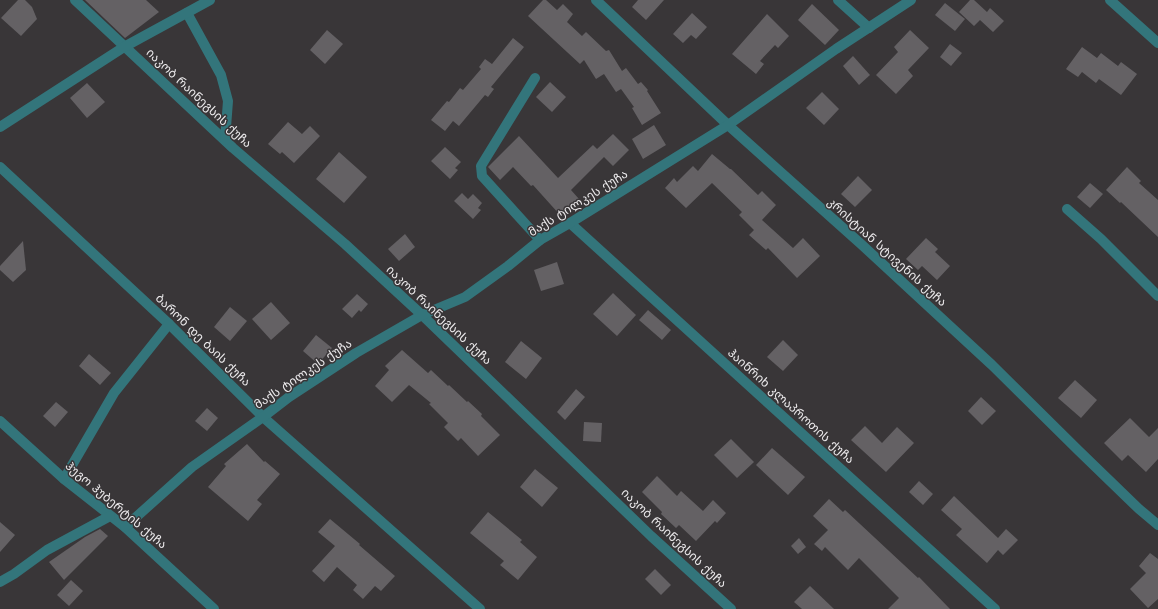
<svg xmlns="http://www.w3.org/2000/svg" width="1158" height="609" font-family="'Work Sans','Noto Sans Georgian',sans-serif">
<rect width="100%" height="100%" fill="#393638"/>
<g fill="#646164">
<polygon points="18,0 25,0 32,7 37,19 21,36 1,18"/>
<polygon points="85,0 146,0 159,12 125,38"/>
<polygon points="543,0 546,0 557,10 563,4 573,14 567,22 582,36 586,32 606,51 609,50 622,71 626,68 638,84 641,82 648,90 647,91 661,113 642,125 632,108 634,107 621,89 616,92 604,74 596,79 584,60 580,64 528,16"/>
<polygon points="638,0 664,0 646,20 632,7"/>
<polygon points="970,0 974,0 987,12 990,8 1004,21 993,32 980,20 974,26 959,12"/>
<polygon points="945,3 965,19 955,31 935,15"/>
<polygon points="812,4 839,30 825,45 798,20"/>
<polygon points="692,13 707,27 696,39 691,35 683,43 673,34"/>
<polygon points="767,14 789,36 778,48 775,45 760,61 764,64 756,74 732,54"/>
<polygon points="327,30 343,44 325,64 310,50"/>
<polygon points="910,30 929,48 908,70 913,76 896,94 876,75 898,52 894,47"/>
<polygon points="513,38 524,47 491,87 494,89 488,97 485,95 459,126 453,121 445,131 431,120 447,101 449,102 460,88 463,90 481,69 479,67 485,59 492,64"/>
<polygon points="950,44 962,53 951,66 940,57"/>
<polygon points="1082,47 1097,58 1101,53 1118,66 1121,62 1137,74 1121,95 1099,79 1096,83 1082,72 1078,77 1066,69"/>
<polygon points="853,56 870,75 859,85 843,66"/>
<polygon points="550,82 566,97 552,112 536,97"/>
<polygon points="87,83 105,102 87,118 70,98"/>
<polygon points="822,92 839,109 824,125 806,108"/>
<polygon points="288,122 302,134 310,126 320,136 294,163 282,152 280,154 268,144"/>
<polygon points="654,125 666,145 643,159 632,139"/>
<polygon points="613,134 629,150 613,166 604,157 571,190 579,199 560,215 533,185 531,186 513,167 500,180 488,167 519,136 558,178 593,145 597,149"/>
<polygon points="445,147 461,162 455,168 458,170 450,179 431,161"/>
<polygon points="339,152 367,177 344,203 316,179"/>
<polygon points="712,154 730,169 731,169 758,195 762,191 776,205 762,220 793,248 803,238 820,256 797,278 768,248 766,250 749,235 754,230 739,215 742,212 712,183 686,208 665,188 674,178 677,182 693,166 698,171"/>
<polygon points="1127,167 1141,181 1139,183 1158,200 1158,237 1121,202 1120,203 1106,190"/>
<polygon points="858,176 872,190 855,207 841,194"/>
<polygon points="1090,183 1103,194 1090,208 1077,197"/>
<polygon points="462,193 468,199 473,194 482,203 478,208 481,210 473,219 454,201"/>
<polygon points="405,234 415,247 399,261 388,249"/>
<polygon points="926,238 938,249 935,252 950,266 937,280 922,266 918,270 906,259"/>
<polygon points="23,241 26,270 13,282 0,270 0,266"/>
<polygon points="557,262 564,284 541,291 534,270"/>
<polygon points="613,293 636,315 617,336 593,314"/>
<polygon points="357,294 368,304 361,312 359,310 352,318 342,309"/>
<polygon points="271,302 290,323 271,340 252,319"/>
<polygon points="230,307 247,321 230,341 214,327"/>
<polygon points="648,310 671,330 662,340 639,320"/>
<polygon points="316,335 332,348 318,364 303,351"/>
<polygon points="783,340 798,355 783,371 767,357"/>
<polygon points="521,341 542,358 526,379 505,362"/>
<polygon points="402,350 428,373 431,370 448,386 449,385 467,402 468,401 482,414 481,416 500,435 478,456 461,438 458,441 444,427 448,423 429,404 431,403 409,385 392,402 375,386 389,370 385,366"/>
<polygon points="89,354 111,373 100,385 79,366"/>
<polygon points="1075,380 1097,400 1081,418 1058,398"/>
<polygon points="576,389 585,397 565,420 557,412"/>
<polygon points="981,397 996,411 982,425 968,411"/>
<polygon points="56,402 68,412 55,427 43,416"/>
<polygon points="207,408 218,418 207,431 195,421"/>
<polygon points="1130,418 1149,437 1158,428 1158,459 1146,472 1128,455 1122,461 1104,443"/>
<polygon points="584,422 602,423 601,442 583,441"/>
<polygon points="865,426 882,443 897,427 914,443 886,472 851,440"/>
<polygon points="731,439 754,462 737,478 714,455"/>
<polygon points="247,444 264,462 265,461 280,474 257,500 262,504 248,521 208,487 226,466 224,464"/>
<polygon points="772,448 805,477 788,495 756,465"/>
<polygon points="535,469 558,488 542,507 520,487"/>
<polygon points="657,476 677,496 681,491 703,511 713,500 726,513 717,523 715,521 696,541 679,525 676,528 661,514 662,512 642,492"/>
<polygon points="919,481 933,494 923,505 909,492"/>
<polygon points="954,496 998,538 1006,529 1018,540 1003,555 998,550 987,563 956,535 962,529 941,510"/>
<polygon points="829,499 843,512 845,510 918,578 919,577 950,609 888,609 899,598 859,558 848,570 825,547 822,551 814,544 828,530 813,516"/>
<polygon points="488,512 522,540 520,542 537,557 518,580 500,565 504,561 470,533"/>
<polygon points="330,519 360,544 359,545 395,576 381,591 375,586 363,599 353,590 357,585 337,567 324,582 312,571 335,546 318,532"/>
<polygon points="0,522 15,535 0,552"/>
<polygon points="100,529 108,536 64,580 49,562 85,537"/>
<polygon points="799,538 806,547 798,554 791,546"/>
<polygon points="1150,553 1158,559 1158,599 1148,608 1130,589 1146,573 1139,566"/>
<polygon points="655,569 671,585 661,595 645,579"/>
<polygon points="71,580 83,591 69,606 57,595"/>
<polygon points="810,586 834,609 802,609 794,602"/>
</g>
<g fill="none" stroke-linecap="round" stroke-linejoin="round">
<g stroke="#33757b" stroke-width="10">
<polyline points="75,0 233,148 345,244 422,315 651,536 731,609"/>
<polyline points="596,0 728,125 861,244 992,365 1079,451 1139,509 1158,525"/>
<polyline points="838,0 869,28"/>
<polyline points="1110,0 1158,43"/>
<polyline points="187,13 221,75 228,101 225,140"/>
<polyline points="535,78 481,166 482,176 540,240"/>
<polyline points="0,127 124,47 210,0"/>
<polyline points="0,167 169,324 263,417 480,609"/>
<polyline points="1067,209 1101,239 1158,296"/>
<polyline points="570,223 995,609"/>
<polyline points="0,421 64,479 125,527 214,609"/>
<polyline points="64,479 114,393 169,324"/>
<polyline points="125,527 192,467 263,417 289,397 356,353 422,315 465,297 508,266 540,240 570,223 728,125 836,49 911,0"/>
<polyline points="0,582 14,574 47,550 110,516"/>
</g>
</g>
<g text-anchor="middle" stroke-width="3" stroke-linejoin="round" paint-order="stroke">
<g font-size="12" fill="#eeecee" stroke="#393638">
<text transform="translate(199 98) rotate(43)" y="4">იაკობ რაინეგსის ქუჩა</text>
<text transform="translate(578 203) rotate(-32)" y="4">მაქს ტილკეს ქუჩა</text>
<text transform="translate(887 252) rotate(42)" y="4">კრისტიან სტივენის ქუჩა</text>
<text transform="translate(439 315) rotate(43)" y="4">იაკობ რაინეგსის ქუჩა</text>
<text transform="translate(203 340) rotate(44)" y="4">ბარონ დე ბაის ქუჩა</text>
<text transform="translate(303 374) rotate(-34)" y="4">მაქს ტილკეს ქუჩა</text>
<text transform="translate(791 406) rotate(42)" y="4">ჰაინრიხ კლაპროთის ქუჩა</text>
<text transform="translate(116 505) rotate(40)" y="4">ჰუგო ჰუბერტის ქუჩა</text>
<text transform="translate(674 538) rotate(43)" y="4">იაკობ რაინეგსის ქუჩა</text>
</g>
</g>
</svg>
